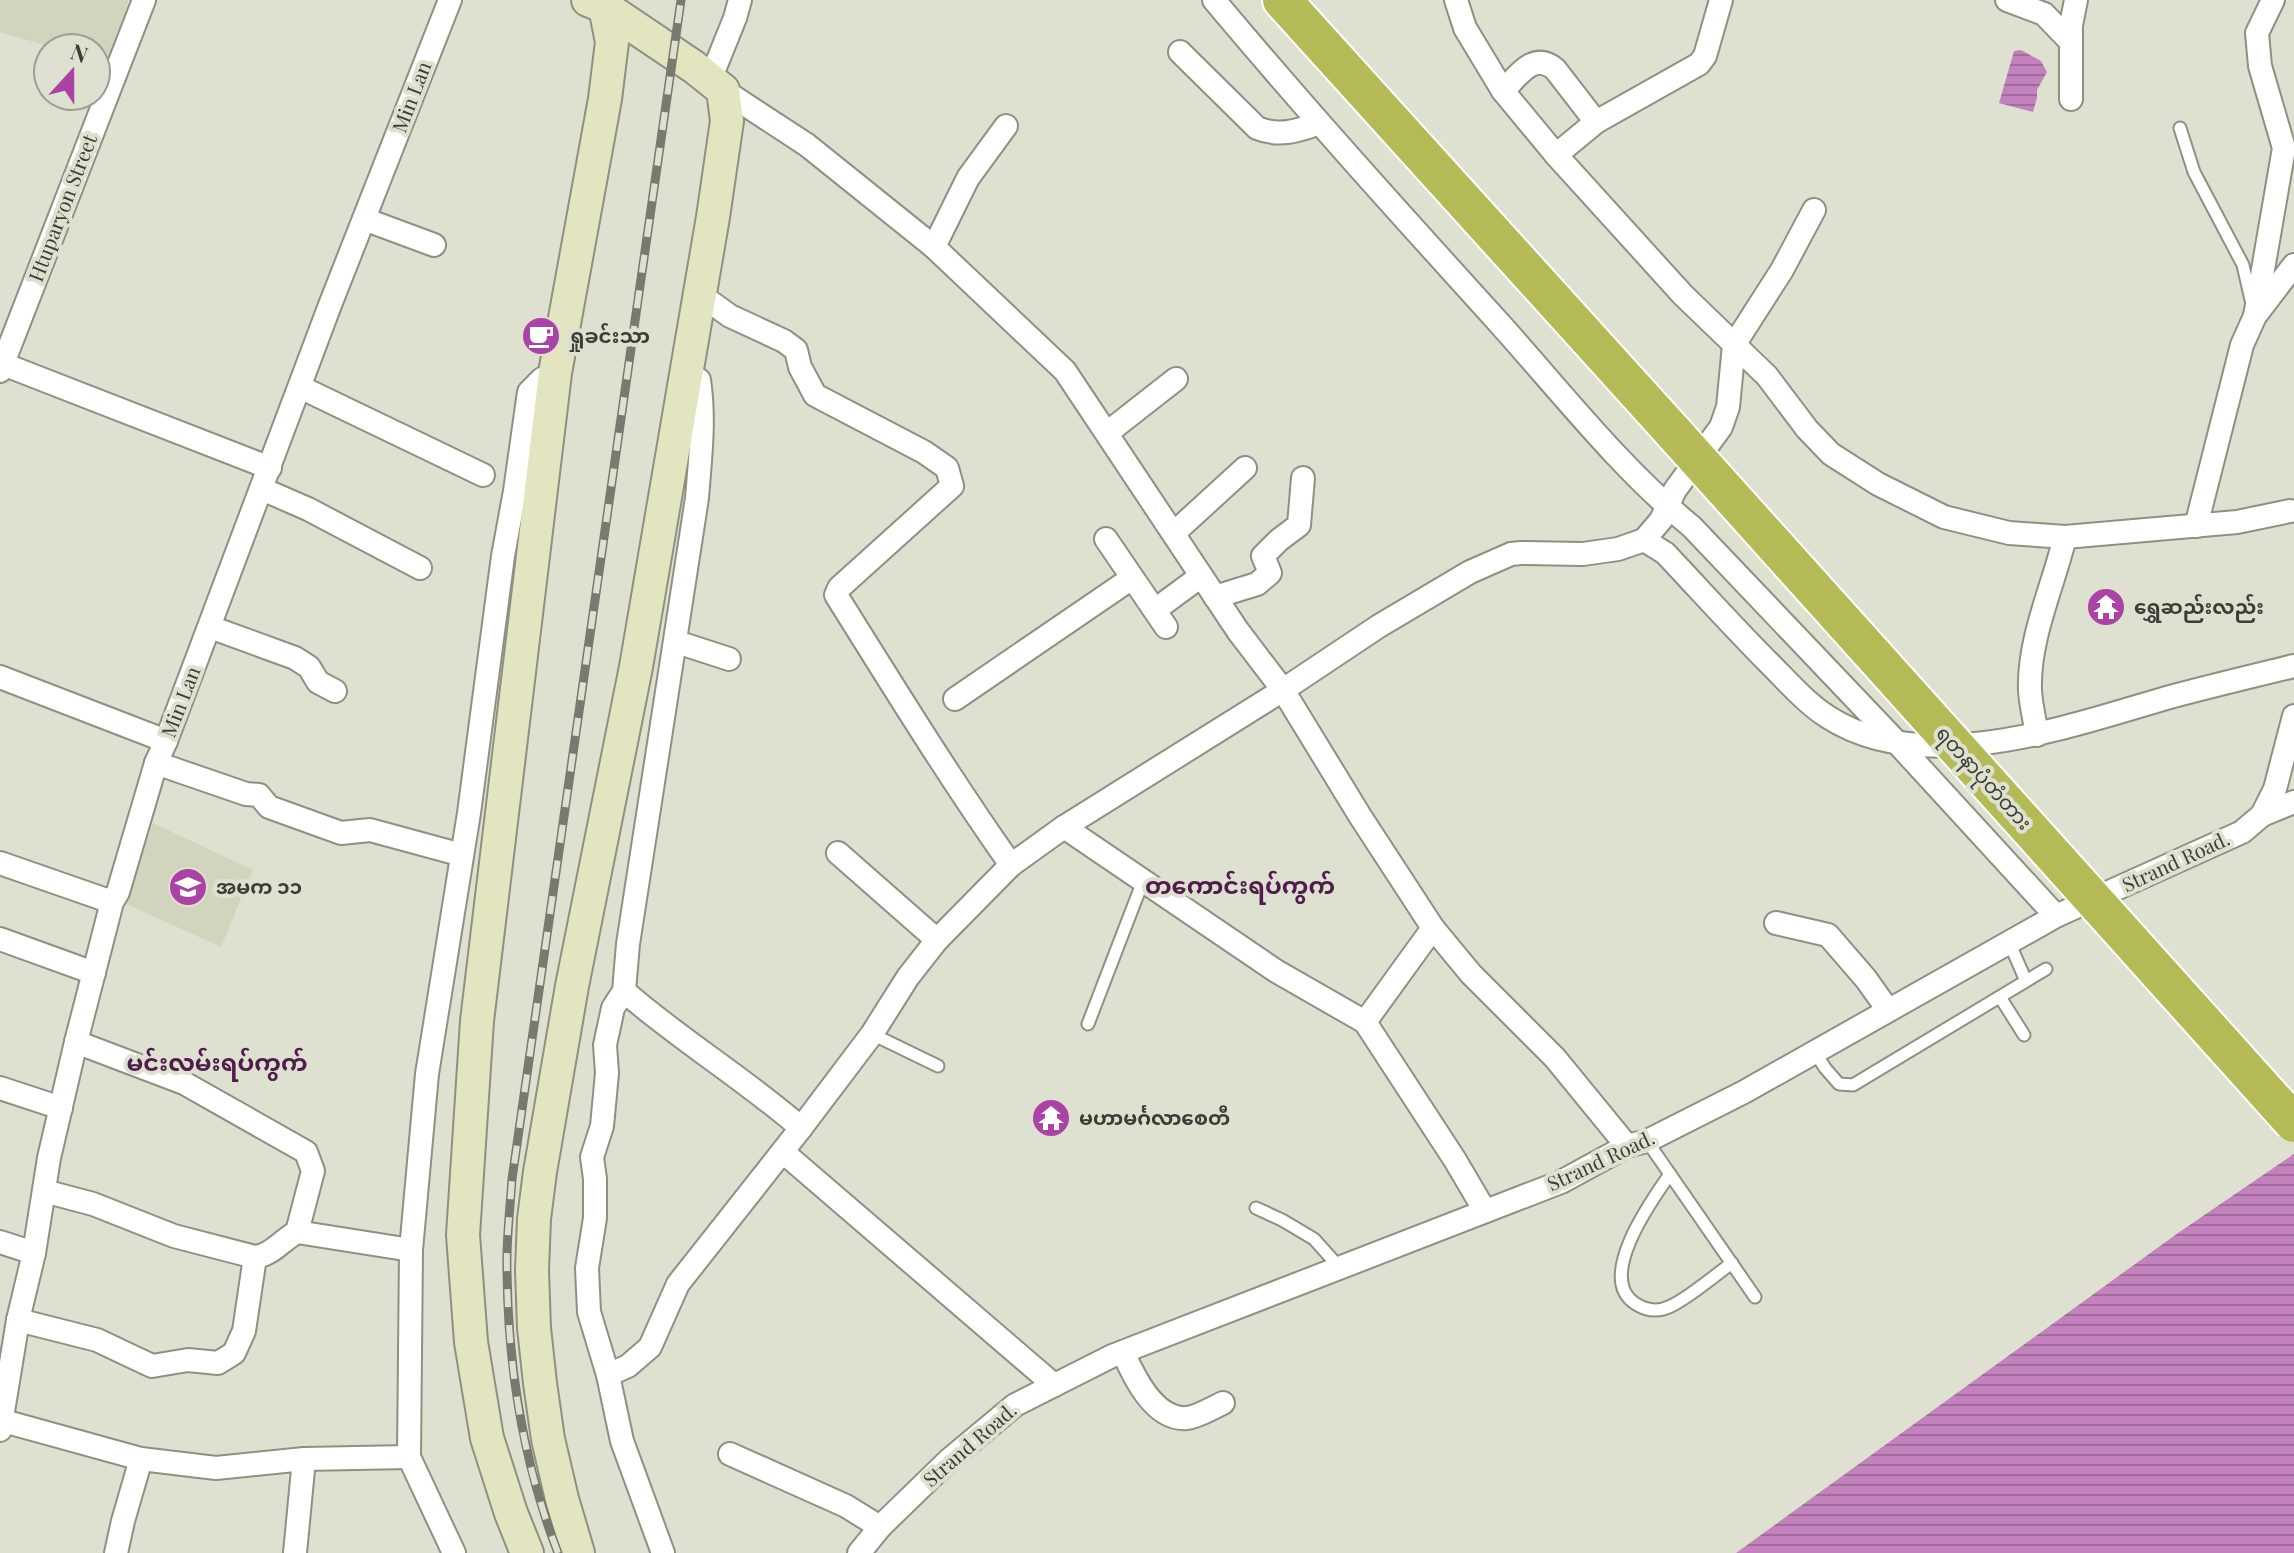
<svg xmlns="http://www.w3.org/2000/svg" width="2294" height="1553" font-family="'Playfair Display','Noto Sans Myanmar',serif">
<defs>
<pattern id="water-rules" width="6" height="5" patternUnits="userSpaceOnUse" patternTransform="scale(2)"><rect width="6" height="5" fill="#c382bd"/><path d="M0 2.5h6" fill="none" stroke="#a06c9a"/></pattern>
</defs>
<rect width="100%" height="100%" fill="#dfe1d0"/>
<g fill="#d2d5bd">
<polygon points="0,0 129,0 107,64 96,60 96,48 54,48 0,32"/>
<polygon points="153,823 253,870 221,947 124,903"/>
</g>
<g fill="url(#water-rules)">
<polygon points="2021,50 2041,61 2047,72 2037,90 2037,98 2033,112 1999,103 2014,51"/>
<polygon points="2294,1154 2294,1553 1736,1553 2178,1233"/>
</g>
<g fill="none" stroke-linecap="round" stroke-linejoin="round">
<g stroke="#8e9081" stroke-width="15">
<g id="service">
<polyline points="2180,128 2194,172 2243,265 2251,300"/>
<polyline points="2009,942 2026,981"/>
<polyline points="2000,997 2024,1035"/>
<polyline points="1088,1024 1143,881"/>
<polyline points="872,1034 938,1066"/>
<polyline points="1815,1052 1825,1068 1839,1084 1853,1085 2046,969"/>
<polyline points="1647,1141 1755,1297"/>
<path d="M1670,1174C1651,1201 1595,1279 1636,1304C1647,1311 1659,1312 1671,1306C1690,1297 1714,1276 1732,1263"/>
<polyline points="1256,1208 1282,1220 1314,1239 1340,1268"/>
</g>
</g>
<g stroke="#8e9081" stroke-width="26">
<g id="minor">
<path d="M1214,0C1306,110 1403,217 1500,324C1562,393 1620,468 1692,527L1889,734L2056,916"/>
<polyline points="1456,0 1465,28 1503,91 1556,155 1683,295 1767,376 1807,429 1831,454 1878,484 1944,517 2009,533 2065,537 2237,522 2290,511"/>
<polyline points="2007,0 2044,14 2071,42"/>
<path d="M1180,52L1257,128C1278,137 1299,131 1319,123"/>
<polyline points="710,80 735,18 740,0"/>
<polyline points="723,90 807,145 934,247 1065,371 1238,631 1283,690 1360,816 1433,928 1471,974 1555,1058 1627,1146"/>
<path d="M1503,91C1518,76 1533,51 1555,69L1596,122"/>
<polyline points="2071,99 2071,25 2076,0"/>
<polyline points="1556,155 1596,122 1699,64 1705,56 1721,0"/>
<polyline points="364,219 434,245"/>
<polyline points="934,247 968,178 1006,126"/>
<path d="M698,293L730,316L784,341L796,350L800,367L815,395L924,452L947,468L952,486L839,588L836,595C893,686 949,777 1011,865"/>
<polyline points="2255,316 2284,148 2260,66 2257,33 2273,0"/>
<polyline points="3,364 270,468"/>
<polyline points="0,371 144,0"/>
<polyline points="300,387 483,475"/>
<polyline points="1107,433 1176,379"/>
<polyline points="262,489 308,509 420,568"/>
<polyline points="2196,526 2242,345 2255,316 2294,265"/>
<polyline points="1174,533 1245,468"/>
<polyline points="1106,539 1166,627"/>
<polyline points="1644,540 1661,520 1675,490 1721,427 1728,407 1734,345 1782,270 1814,210"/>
<polyline points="1215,597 1257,584 1270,573 1263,556 1279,540 1299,525 1303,478"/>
<polyline points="1155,610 1201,576"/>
<polyline points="210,627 295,658 309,667 318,682 335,691"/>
<polyline points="675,644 686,645 729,659"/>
<polyline points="0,677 166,741"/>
<polyline points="955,699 1132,578"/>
<path d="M2037,735C2035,721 2031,706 2030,691C2028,639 2053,587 2065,537"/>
<polyline points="156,763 246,794 259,795 269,807 341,833 370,830 462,855"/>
<polyline points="2262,815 2294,802"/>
<polyline points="1064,827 1276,971 1365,1022 1455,1160 1485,1211"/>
<polyline points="838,853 937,940"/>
<polyline points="0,863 112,902"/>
<polyline points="1776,923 1828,935 1866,979 1888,1010"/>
<polyline points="0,939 94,973"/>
<path d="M624,991C680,1040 745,1079 801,1128"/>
<polyline points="1365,1022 1433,928"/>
<polyline points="76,1042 184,1083 306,1152 313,1171 297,1232"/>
<polyline points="0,1088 61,1108"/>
<polyline points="783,1152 1054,1385"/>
<path d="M44,1191L93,1204L174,1236L255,1257C272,1255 282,1240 297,1232L411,1250"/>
<polyline points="0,1242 34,1253"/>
<polyline points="18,1320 97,1340 152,1366 188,1360 218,1363 234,1353 244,1331 255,1257"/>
<path d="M1123,1352C1133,1375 1154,1421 1187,1418C1198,1417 1212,1408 1223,1403"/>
<path d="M608,1375L628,1366L650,1347L678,1284L801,1128L872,1034L908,977L937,940L1011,865L1064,827L1283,690L1379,626L1470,572L1511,554L1521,553L1583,554L1618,549L1644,540L1665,553C1700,590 1734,628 1770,664C1788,682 1806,703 1828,717C1924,779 2070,726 2170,697C2211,686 2253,676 2294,666"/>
<polyline points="0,1420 141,1459 216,1468 304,1459 409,1457"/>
<polyline points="0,1430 18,1320 34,1253 49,1158 76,1042 112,902 118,892 156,763 166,741 330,305 450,0"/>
<polyline points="730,1454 846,1506 880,1527"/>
<polyline points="116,1553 123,1521 141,1459"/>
<polyline points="295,1553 304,1459"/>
<polyline points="454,1553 409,1457 411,1250 427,1074 469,813 503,556 515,491 529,392 542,379 555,373"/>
<path d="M663,1553L622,1441L608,1375L589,1312L587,1268L595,1218V1179L592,1157L602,1126L607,1073L605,1045L613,1008L624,991L628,944L697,498C700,459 705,420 699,380L685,372"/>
<polyline points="859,1553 880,1527 949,1460 1015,1405 1112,1356 1561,1182 1627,1146 1647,1141 1744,1092 2056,916 2242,832 2262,815 2275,789 2294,716"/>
</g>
</g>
<g stroke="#8e9081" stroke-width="36">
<g id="secondary">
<polyline points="527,1553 511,1513 487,1438 471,1342 463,1235 477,1021 555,373 605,99 612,42 605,7 601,0"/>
<polyline points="578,1553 562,1499 548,1439 540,1383 534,1328 532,1270 534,1219 540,1172 572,986 636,667 713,217 727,121 723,90 694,67 605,7 588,0"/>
</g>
</g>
<g stroke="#fff" stroke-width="42">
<polyline id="trunk" points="1282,0 1674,433"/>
</g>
<use href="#service" stroke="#fff" stroke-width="11"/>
<use href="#minor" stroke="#fff" stroke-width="22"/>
<use href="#secondary" stroke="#e3e5c0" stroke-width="32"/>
<use href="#trunk" stroke="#b4ba56" stroke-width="38"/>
<g stroke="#78796f" stroke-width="9">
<path id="rail" d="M558,1553C523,1462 508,1369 507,1271C506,1241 510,1210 512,1179L681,0"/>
</g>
<use href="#rail" stroke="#dfe1d0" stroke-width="6" stroke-dasharray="18" stroke-linecap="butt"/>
<g stroke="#fff" stroke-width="42" stroke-linecap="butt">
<polyline id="trunk-bridge" points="1674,433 2294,1123"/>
</g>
<use href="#trunk-bridge" stroke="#b4ba56" stroke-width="38"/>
</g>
<defs>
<g id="cafe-disc" transform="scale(2)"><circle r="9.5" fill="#ab42a5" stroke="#dfe1d0"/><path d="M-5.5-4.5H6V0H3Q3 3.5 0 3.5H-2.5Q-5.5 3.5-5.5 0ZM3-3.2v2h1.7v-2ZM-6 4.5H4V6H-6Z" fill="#fff"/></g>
<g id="temple-disc" transform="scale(2)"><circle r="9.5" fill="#ab42a5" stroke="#dfe1d0"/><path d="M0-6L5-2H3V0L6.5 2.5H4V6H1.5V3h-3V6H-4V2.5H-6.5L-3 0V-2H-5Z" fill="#fff"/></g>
<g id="school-disc" transform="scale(2)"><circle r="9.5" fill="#ab42a5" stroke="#dfe1d0"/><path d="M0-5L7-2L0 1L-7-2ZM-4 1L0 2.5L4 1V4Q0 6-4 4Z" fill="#fff"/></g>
</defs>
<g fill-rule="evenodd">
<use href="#cafe-disc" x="541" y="336"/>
<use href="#temple-disc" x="2106" y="607"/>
<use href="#school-disc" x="188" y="887"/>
<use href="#temple-disc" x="1051" y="1118"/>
</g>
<g text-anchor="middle" stroke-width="8" stroke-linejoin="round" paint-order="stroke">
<g font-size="20" fill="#3c3d36" stroke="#dfe1d0">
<text transform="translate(412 97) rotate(-69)" y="7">Min Lan</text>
<text transform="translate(63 208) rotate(-69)" y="7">Htuparyon Street</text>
<text transform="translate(181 702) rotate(-69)" y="7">Min Lan</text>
<text transform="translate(1984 778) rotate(48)" y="7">ရတနာပုံတံတား</text>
<text transform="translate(2176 862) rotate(-25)" y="7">Strand Road.</text>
<text transform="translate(1601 1161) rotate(-25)" y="7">Strand Road.</text>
<text transform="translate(970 1445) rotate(-41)" y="7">Strand Road.</text>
</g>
<g font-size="20" font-weight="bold" fill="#3c3d36" stroke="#dfe1d0" text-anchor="start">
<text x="569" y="343">ရှုခင်းသာ</text>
<text x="2134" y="614">ရွှေဆည်းလည်း</text>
<text x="216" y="894">အမက ၁၁</text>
<text x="1079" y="1125">မဟာမင်္ဂလာစေတီ</text>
</g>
<g font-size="24" font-weight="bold" fill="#4f1c4b" stroke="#dfe1d0">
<text x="1240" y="894">တကောင်းရပ်ကွက်</text>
<text x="217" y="1071">မင်းလမ်းရပ်ကွက်</text>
</g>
</g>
<g transform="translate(72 72) rotate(21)"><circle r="38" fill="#dfe1d0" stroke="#9e9f92" stroke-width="2"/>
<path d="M0-6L14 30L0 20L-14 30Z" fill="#ab42a5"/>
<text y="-12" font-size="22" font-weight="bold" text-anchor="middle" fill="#3c3d36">N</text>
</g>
</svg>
